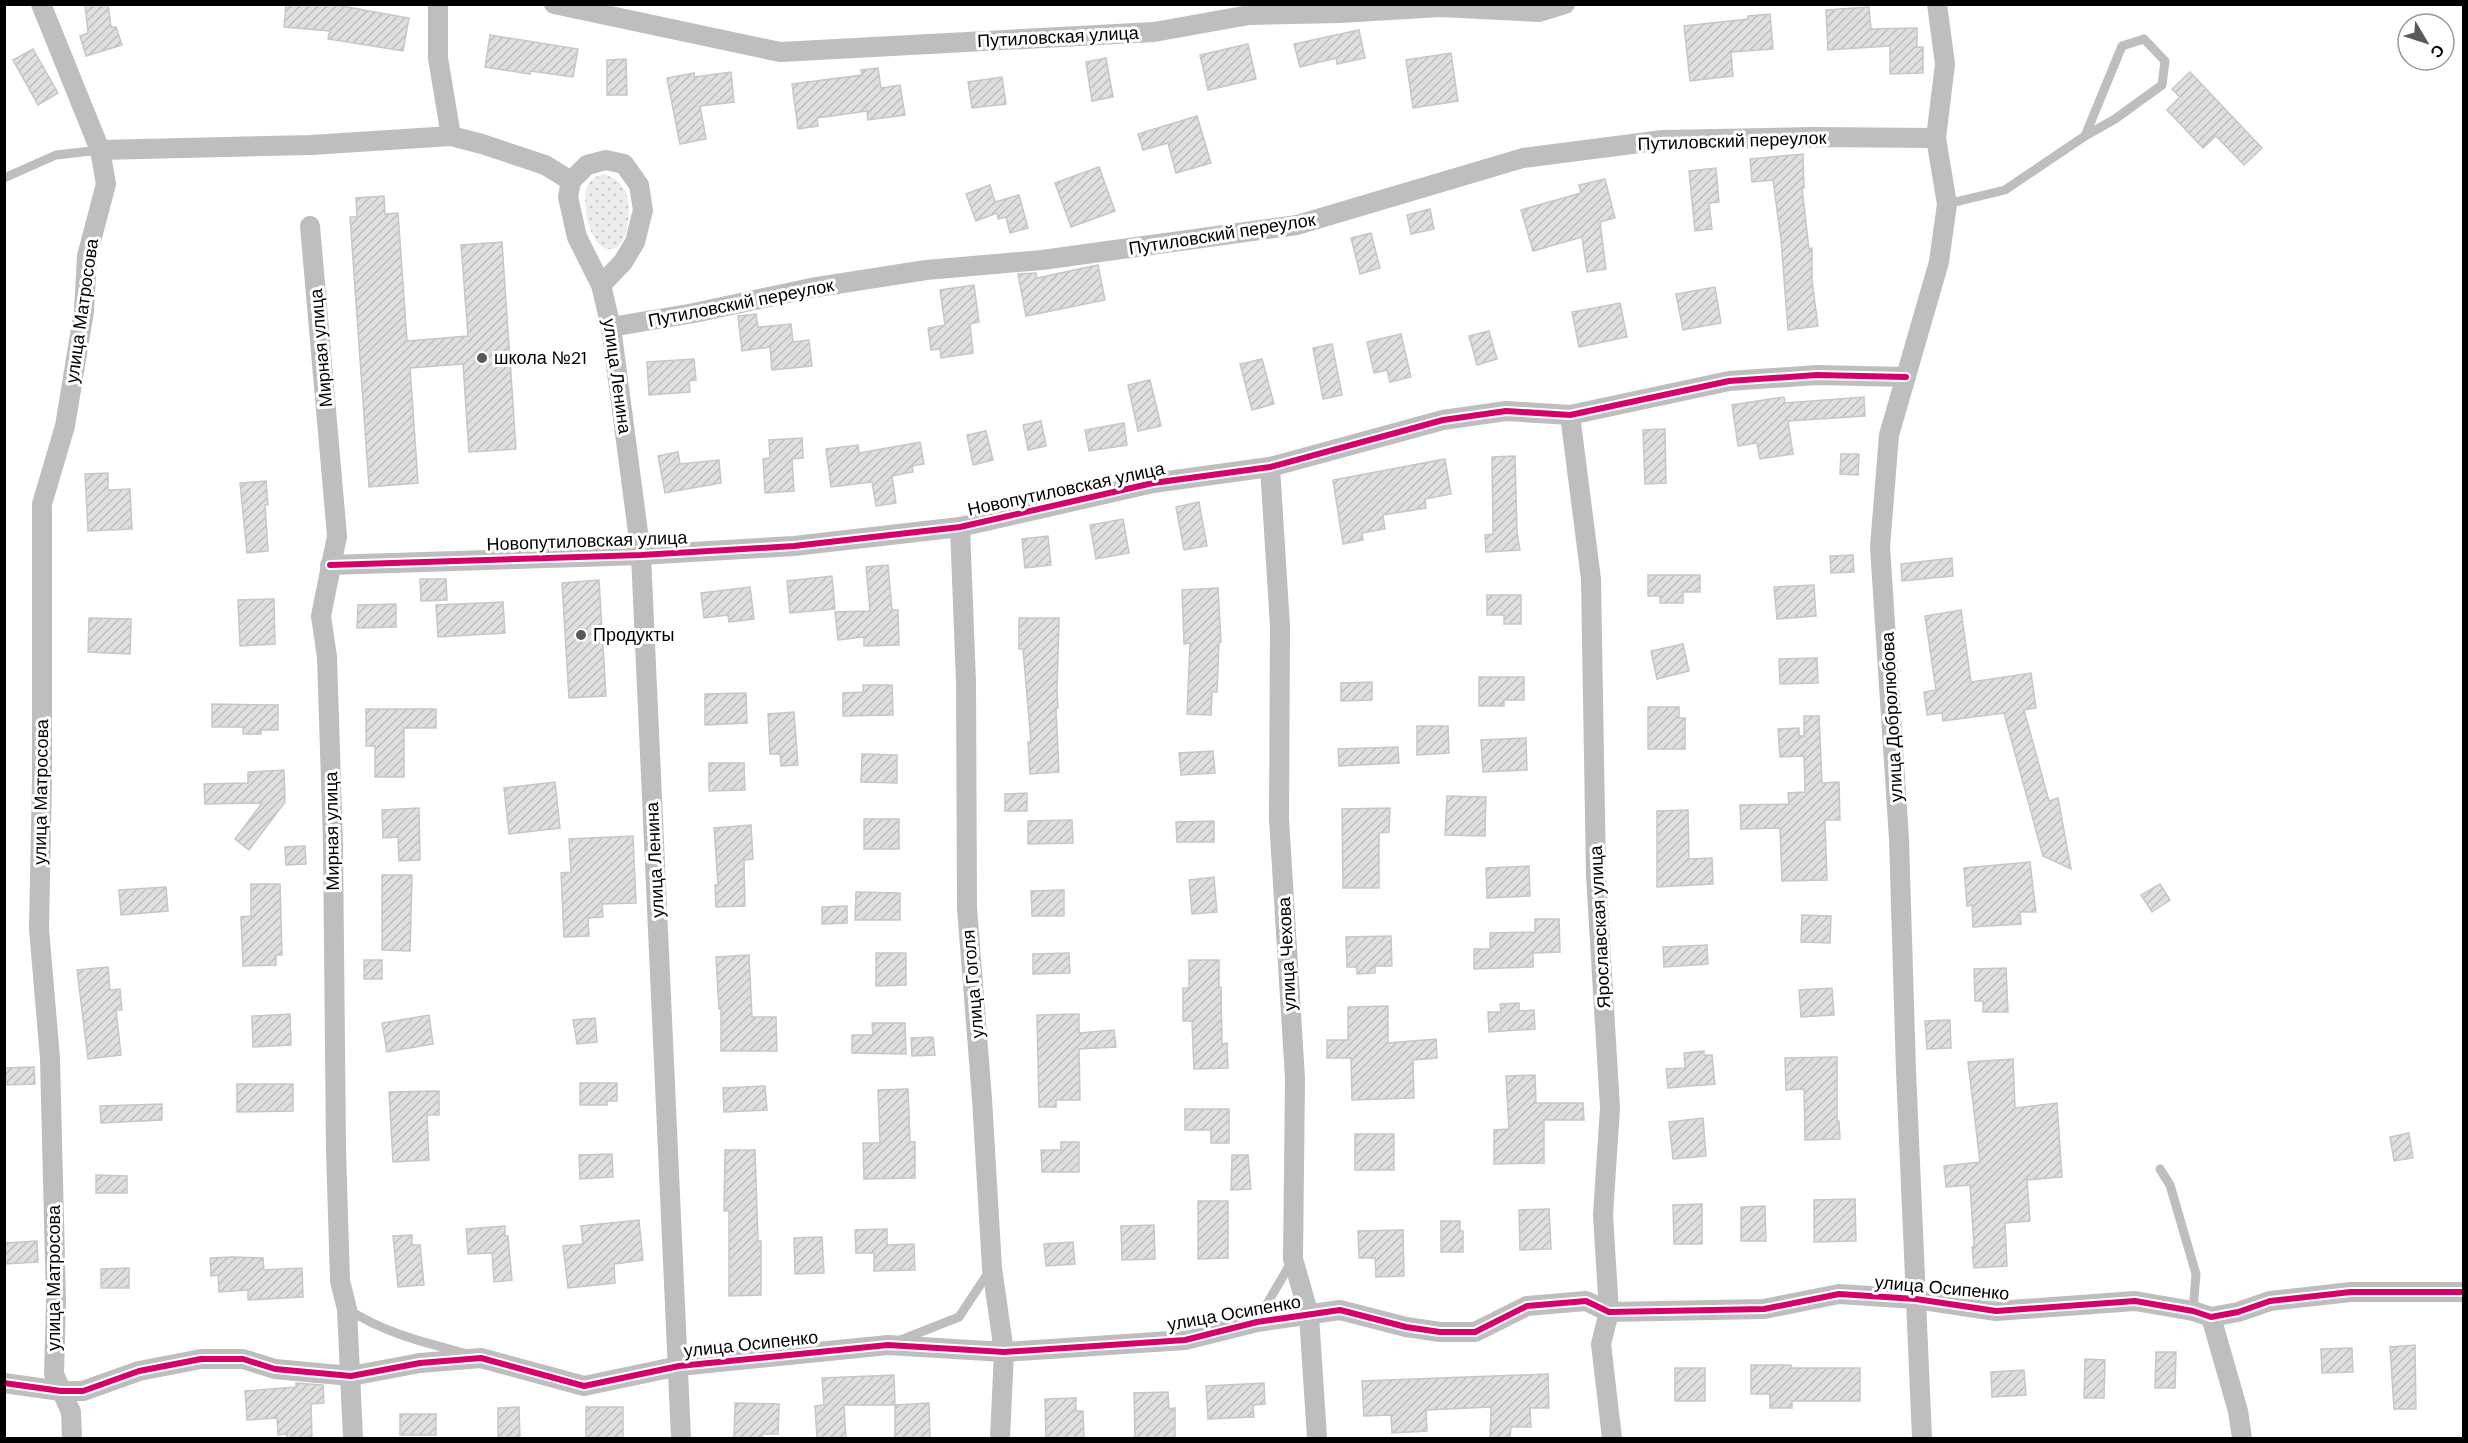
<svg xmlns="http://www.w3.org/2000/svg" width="2468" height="1443" font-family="'DM Sans',sans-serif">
<defs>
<pattern id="grass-dots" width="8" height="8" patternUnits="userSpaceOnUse" patternTransform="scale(1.5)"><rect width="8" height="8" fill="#ececec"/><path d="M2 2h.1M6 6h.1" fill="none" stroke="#c9c9c9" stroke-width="1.8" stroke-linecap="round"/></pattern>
<pattern id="building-hatch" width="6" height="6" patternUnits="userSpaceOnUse" patternTransform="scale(1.5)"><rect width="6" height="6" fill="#dfdfdf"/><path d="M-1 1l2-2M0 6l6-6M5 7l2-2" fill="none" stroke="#bebebe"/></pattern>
</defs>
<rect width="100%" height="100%" fill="#fff"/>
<path fill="url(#grass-dots)" d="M604,174C614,178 620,181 625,191C632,204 630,246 612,249C589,252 579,197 589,183C593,177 598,176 604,174Z"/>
<g fill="url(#building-hatch)" stroke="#c7c7c7" stroke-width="1.5">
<polygon points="85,4 108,4 111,27 116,27 122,45 86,56 80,36 88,33"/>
<polygon points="286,4 331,4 409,18 403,51 328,39 330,31 284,27"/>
<polygon points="1869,7 1871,29 1917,28 1917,47 1923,47 1923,73 1890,74 1890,46 1828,50 1826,10"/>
<polygon points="1770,14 1773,49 1731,52 1733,76 1690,81 1684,26 1748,19 1748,16"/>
<polygon points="1359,30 1365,58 1337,64 1336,58 1300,67 1294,44"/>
<polygon points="490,35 578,49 573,77 530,71 530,74 485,67"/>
<polygon points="1248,44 1256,79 1208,90 1200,55"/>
<polygon points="33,49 58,93 38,105 13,60"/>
<polygon points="1451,53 1458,101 1413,108 1406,60"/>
<polygon points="1106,58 1113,97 1092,101 1086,62"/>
<polygon points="626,59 627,95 607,95 607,60"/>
<polygon points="878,68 881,88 900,85 905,115 868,120 867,111 817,118 818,126 798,129 792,84 862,75 861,70"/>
<polygon points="731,72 734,102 700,106 706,139 680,144 667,78 694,73 694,77"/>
<polygon points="2190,72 2262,148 2244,165 2216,136 2203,148 2167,110 2180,97 2172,89"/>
<polygon points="1002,77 1006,104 972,108 968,82"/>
<polygon points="1197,116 1211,163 1176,173 1168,143 1143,150 1138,134"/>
<polygon points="1803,154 1804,188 1802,188 1809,249 1812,248 1812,280 1818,326 1788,330 1781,240 1773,180 1752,182 1750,159"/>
<polygon points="1099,167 1115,211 1071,227 1055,183"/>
<polygon points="1716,168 1719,202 1709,203 1712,229 1695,231 1689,171"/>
<polygon points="1605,179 1615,218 1600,222 1606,269 1587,272 1582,237 1533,251 1521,210 1581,193 1579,185"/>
<polygon points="990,185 995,202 1019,195 1028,228 1010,233 1006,217 998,219 997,213 976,221 966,194"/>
<polygon points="384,196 385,214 398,213 407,341 468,336 461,245 502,242 516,449 469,452 463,364 410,368 418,483 369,487 350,217 357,217 356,198"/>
<polygon points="1430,209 1434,229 1411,234 1407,215"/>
<polygon points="1371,233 1380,268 1360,274 1351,238"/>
<polygon points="1098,265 1105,300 1026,316 1018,274 1036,273 1037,278"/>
<polygon points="974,285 979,322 970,324 973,353 941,358 940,349 931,350 928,328 945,325 940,290"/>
<polygon points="1715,287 1721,323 1683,330 1676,294"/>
<polygon points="1620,303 1627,337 1579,347 1572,312"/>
<polygon points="756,314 758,327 791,324 793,342 809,340 812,366 772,370 770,347 742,351 738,316"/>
<polygon points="1489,331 1497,359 1477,365 1469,336"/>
<polygon points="1401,334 1411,377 1390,382 1387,370 1374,373 1367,342"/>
<polygon points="1332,344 1342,395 1323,399 1313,348"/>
<polygon points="694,359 696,380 689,381 690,392 649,395 647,362"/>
<polygon points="1262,359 1274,404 1252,410 1240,364"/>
<polygon points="1150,380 1161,426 1138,431 1128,385"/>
<polygon points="1784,397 1785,403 1864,397 1865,416 1788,421 1793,454 1760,459 1757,443 1738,446 1732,405"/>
<polygon points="1041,421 1046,446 1028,450 1023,425"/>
<polygon points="1124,423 1127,445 1089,451 1085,430"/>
<polygon points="1665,429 1666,483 1645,484 1643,430"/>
<polygon points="986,431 993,460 973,465 967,435"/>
<polygon points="802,438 803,458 792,459 794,491 765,493 763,459 770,458 769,440"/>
<polygon points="920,442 924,464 912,466 913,472 892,476 896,503 876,506 872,482 831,487 826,449 858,445 859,453"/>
<polygon points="678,452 680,464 719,460 721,483 665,493 658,456"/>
<polygon points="1841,454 1859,454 1858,475 1840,474"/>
<polygon points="1515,456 1517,532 1520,550 1486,552 1485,535 1493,534 1492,457"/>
<polygon points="1445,459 1451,494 1425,499 1426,508 1383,515 1385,529 1362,533 1363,540 1343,544 1333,480"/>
<polygon points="108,473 108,490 130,489 132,529 88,531 85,474"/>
<polygon points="266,481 268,505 265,505 268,551 247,553 240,483"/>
<polygon points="1199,502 1207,546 1184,550 1176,507"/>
<polygon points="1123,519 1129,553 1096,559 1090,525"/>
<polygon points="1048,536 1051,565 1025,568 1022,539"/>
<polygon points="1853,555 1854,572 1831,573 1830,556"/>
<polygon points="1952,558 1953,576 1902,581 1901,564"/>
<polygon points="888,565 892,610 898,610 899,645 864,646 864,637 838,640 835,612 870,611 866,567"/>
<polygon points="1648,575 1700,575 1700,592 1683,592 1683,603 1660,603 1660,596 1648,596"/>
<polygon points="832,576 835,609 790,613 787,581"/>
<polygon points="420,579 446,579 447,600 421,601"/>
<polygon points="599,580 606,696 569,698 562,583"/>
<polygon points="1814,585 1816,616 1777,619 1774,587"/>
<polygon points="750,587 754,619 729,622 728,615 704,618 701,593"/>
<polygon points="1218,588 1221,642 1219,642 1217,692 1212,692 1211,715 1187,714 1190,643 1184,644 1182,590"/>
<polygon points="1487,595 1521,595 1521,624 1504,624 1504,615 1487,615"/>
<polygon points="274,599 275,644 240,646 238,600"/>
<polygon points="503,602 505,633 438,637 436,605"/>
<polygon points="396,604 396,627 357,628 358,605"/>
<polygon points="1961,610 1971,682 2031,673 2036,708 2024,710 2049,801 2058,798 2071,869 2043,856 2004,713 1943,721 1942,713 1927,715 1924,692 1936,690 1925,616"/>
<polygon points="89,618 131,619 130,654 88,652"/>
<polygon points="1019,618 1059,618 1057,689 1058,708 1056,709 1059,772 1030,774 1028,742 1031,742 1023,649 1019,649"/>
<polygon points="1683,644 1689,671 1657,679 1651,651"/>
<polygon points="1817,658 1818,683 1780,684 1779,659"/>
<polygon points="1479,677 1524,677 1524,700 1504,700 1504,706 1479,706"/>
<polygon points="1372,682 1372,700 1341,701 1341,683"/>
<polygon points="863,685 892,685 893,715 843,716 843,693 863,692"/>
<polygon points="746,693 747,723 705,725 705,694"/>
<polygon points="212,704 278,705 278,730 261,730 261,734 243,734 243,727 212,727"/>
<polygon points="1648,707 1679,707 1679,718 1685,718 1685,749 1648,749"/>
<polygon points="366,709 436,709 436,728 404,728 404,777 375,777 375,746 366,746"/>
<polygon points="794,712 798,765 781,766 780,754 770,754 768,714"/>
<polygon points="1804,716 1819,716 1822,783 1839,782 1840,820 1825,820 1827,880 1782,881 1780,828 1741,829 1740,805 1789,804 1788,793 1805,792 1804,756 1780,757 1778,729 1799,728 1799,736 1804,736"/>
<polygon points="1417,726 1448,726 1449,753 1417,755"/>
<polygon points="1526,738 1527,770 1483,772 1481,740"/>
<polygon points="1398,747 1399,763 1339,766 1338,749"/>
<polygon points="1213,751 1215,773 1181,775 1179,753"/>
<polygon points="862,754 897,755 897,783 861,782"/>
<polygon points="709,763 744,763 745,790 709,791"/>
<polygon points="284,770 285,802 249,850 235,839 262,803 205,804 204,784 248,783 248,772"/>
<polygon points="555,782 560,828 509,834 504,788"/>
<polygon points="1027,793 1027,811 1005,811 1005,794"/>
<polygon points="1447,796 1486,797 1485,836 1445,835"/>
<polygon points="419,808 420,860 399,861 398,837 383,838 382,810"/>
<polygon points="1390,808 1389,832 1379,833 1379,888 1343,888 1342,809"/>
<polygon points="1688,810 1689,859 1712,858 1713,884 1657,887 1657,811"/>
<rect x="864" y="819" width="35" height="30"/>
<polygon points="1072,820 1073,843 1028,844 1028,821"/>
<polygon points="1214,821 1214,842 1177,842 1176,822"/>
<polygon points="751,825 753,859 744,860 745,906 716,907 715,885 718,885 714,828"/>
<polygon points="633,836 636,903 602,904 603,917 588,918 589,936 564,937 561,873 571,872 569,839"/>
<polygon points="305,846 306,864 286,865 285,847"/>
<polygon points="2030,862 2036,912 2020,912 2021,924 1973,927 1972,905 1967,906 1964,868"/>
<polygon points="1529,866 1530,896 1487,898 1486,868"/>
<polygon points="382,875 412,875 410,951 382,950"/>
<polygon points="1214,877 1217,912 1192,914 1189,880"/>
<polygon points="251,884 280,884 282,955 276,955 276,965 243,966 241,917 251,916"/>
<polygon points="2160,884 2170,900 2152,912 2141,895"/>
<polygon points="166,887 168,911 121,915 119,890"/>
<polygon points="1064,890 1064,916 1032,916 1031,891"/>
<polygon points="856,892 900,893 900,920 855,920"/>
<polygon points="847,906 847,923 822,924 822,907"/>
<polygon points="1802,915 1831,916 1830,943 1801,942"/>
<polygon points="1535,919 1559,919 1560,952 1533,953 1533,967 1474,969 1474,949 1490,949 1490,933 1535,932"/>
<polygon points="1391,936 1392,966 1375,966 1375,973 1357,974 1357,967 1347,967 1346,937"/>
<polygon points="1707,945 1708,964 1664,967 1663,947"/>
<polygon points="876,953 906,953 906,985 876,986"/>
<polygon points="1069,953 1070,973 1033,974 1033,954"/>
<polygon points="749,955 752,1017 776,1017 777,1051 721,1051 721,1008 719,1009 716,957"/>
<rect x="364" y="960" width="18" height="19"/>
<polygon points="1189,960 1219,960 1219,987 1221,987 1222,1044 1227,1043 1228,1068 1194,1069 1192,1021 1183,1021 1183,988 1189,988"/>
<polygon points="108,967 110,990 120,989 122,1010 116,1010 121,1055 88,1059 77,970"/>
<polygon points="2006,968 2008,1012 1983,1012 1983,1001 1975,1001 1974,969"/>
<polygon points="1832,988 1834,1015 1801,1017 1799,990"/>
<polygon points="1519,1003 1519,1011 1534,1010 1535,1029 1489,1032 1488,1012 1501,1012 1500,1004"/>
<polygon points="1388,1006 1388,1043 1436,1039 1437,1058 1413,1060 1414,1098 1352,1100 1351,1058 1327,1058 1327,1040 1348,1040 1348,1007"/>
<polygon points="290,1014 291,1045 253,1047 252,1016"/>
<polygon points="1079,1014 1079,1033 1114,1030 1116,1047 1079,1049 1080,1100 1056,1100 1056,1107 1039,1107 1037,1015"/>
<polygon points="429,1015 433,1044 387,1052 382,1023"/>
<polygon points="595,1018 597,1042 577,1044 573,1020"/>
<polygon points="1950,1020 1951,1048 1927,1049 1925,1021"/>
<polygon points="872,1023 905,1023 906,1054 852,1053 852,1035 873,1035"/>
<polygon points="933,1037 935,1055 912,1056 911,1038"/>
<polygon points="1704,1051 1704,1055 1712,1055 1715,1084 1668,1088 1666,1069 1685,1068 1684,1053"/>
<polygon points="1837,1057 1837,1121 1839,1121 1840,1139 1805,1140 1804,1089 1786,1090 1785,1058"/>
<polygon points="2013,1059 2015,1108 2057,1103 2062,1177 2027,1180 2030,1221 2005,1223 2007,1266 1974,1268 1972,1247 1974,1246 1970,1185 1946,1187 1944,1166 1980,1162 1968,1062"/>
<polygon points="34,1067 35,1084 4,1085 4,1068"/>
<polygon points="1535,1075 1536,1103 1583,1103 1584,1120 1544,1120 1544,1163 1494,1164 1494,1130 1509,1129 1506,1076"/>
<polygon points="580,1083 617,1083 617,1101 607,1101 607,1105 580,1105"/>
<polygon points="237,1084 293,1084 293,1111 237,1112"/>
<polygon points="765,1086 767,1110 724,1112 723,1088"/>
<polygon points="908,1089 910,1142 915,1142 915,1178 864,1179 863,1143 880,1143 878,1090"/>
<polygon points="439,1091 439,1115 427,1115 429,1160 393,1162 389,1092"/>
<polygon points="162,1104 162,1120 101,1123 100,1106"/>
<polygon points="1185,1109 1229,1109 1229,1143 1211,1143 1211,1130 1185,1130"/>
<polygon points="1703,1118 1706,1156 1673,1159 1669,1122"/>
<polygon points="2409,1133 2413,1158 2394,1161 2390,1137"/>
<rect x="1355" y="1134" width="39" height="36"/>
<polygon points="1061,1142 1079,1142 1079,1172 1042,1172 1041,1150 1061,1150"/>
<polygon points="725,1150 755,1150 758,1241 761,1241 761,1295 729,1296 729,1211 724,1211"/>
<polygon points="612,1154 613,1177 580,1179 579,1155"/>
<polygon points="1232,1155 1248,1155 1251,1189 1231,1190"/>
<polygon points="96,1175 127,1176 127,1193 96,1193"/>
<polygon points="1855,1199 1856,1241 1814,1242 1814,1200"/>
<polygon points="1198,1201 1228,1201 1228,1258 1198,1259"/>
<polygon points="1702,1204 1702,1244 1674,1244 1673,1205"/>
<polygon points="1765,1206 1766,1241 1741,1241 1741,1207"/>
<polygon points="1549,1209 1551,1249 1520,1250 1519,1210"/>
<polygon points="639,1220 643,1260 614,1264 615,1283 568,1288 563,1246 583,1244 581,1226"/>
<polygon points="1441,1221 1460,1221 1460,1231 1463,1231 1463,1252 1441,1252"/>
<polygon points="1154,1225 1155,1259 1122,1260 1121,1226"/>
<polygon points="505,1226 505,1236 508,1236 512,1280 494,1282 492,1253 468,1254 466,1229"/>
<polygon points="887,1229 887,1245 914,1244 915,1270 874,1271 874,1253 856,1253 855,1230"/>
<polygon points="1403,1230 1404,1276 1376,1277 1375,1258 1359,1258 1358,1231"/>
<polygon points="412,1235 412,1245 420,1245 424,1285 398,1287 393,1236"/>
<polygon points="822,1237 824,1273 795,1274 794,1238"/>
<polygon points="37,1241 38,1262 4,1264 4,1243"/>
<polygon points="1073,1242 1075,1264 1046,1266 1044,1244"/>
<polygon points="232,1257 263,1258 264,1270 302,1268 303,1297 248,1300 248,1290 219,1292 218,1275 211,1276 210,1258"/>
<polygon points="129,1268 129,1288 101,1288 101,1269"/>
<polygon points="2415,1345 2416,1409 2394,1409 2390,1347"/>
<polygon points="2352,1348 2353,1372 2322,1373 2321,1349"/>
<polygon points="2156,1352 2176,1352 2175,1388 2155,1388"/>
<polygon points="2085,1359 2105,1360 2104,1398 2084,1398"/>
<polygon points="1751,1365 1791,1365 1792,1368 1860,1368 1860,1401 1792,1401 1792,1408 1770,1408 1770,1394 1751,1394"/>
<rect x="1675" y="1368" width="30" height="33"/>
<polygon points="2024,1370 2026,1395 1992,1397 1991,1372"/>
<polygon points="1548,1374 1549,1408 1530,1408 1531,1427 1511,1427 1510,1438 1490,1438 1491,1407 1426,1410 1427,1431 1392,1433 1391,1415 1364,1416 1362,1381"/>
<polygon points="894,1375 895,1405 844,1405 846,1438 817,1438 815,1406 824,1405 822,1378"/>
<polygon points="296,1383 323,1385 324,1403 311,1404 312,1438 287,1438 287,1434 278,1435 277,1418 247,1420 245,1391 296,1387"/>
<polygon points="1264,1383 1265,1404 1253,1405 1254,1417 1208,1419 1206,1386"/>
<polygon points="1168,1392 1169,1409 1175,1408 1175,1438 1135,1438 1134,1393"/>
<polygon points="1076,1398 1076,1411 1083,1411 1084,1438 1046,1438 1045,1399"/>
<polygon points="735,1403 779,1404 778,1434 762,1434 762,1438 734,1438"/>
<polygon points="929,1403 930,1438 895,1438 895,1405"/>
<polygon points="519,1407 520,1438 498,1438 498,1408"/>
<rect x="586" y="1407" width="37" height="31"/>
<rect x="400" y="1414" width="36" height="21"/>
</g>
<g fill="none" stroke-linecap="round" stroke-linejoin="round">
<g stroke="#bebebe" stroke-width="9">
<polyline points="4,178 56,155 100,150"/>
<polyline points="1947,204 2005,190 2085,136 2115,119 2162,85 2165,61 2144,39 2122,46 2085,136"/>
<polyline points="2160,1169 2170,1185 2196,1274 2193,1311"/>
<path d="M349,1310C385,1333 423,1342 464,1353"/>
<polyline points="1257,1321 1292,1261"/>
<polyline points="898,1341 959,1317 990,1270"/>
</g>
<g stroke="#bebebe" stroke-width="20">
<polyline points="41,4 100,150 106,184 87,256 84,311 65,426 42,504 42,778 39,929 50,1058 56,1302 54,1374 71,1412 72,1438"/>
<polyline points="438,4 438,58 451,136"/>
<polyline points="554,4 780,52 1154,32 1249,15 1340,13 1440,7 1539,12 1565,4"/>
<polyline points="100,150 311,145 451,136 482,144 545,165 571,181"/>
<polyline points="310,226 337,536 321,616 327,657 333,844 336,1150 340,1281 347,1309 353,1438"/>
<polyline points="601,285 623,262 635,242 643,210 639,185 624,164 606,160 587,165 571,181 568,197 577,237 601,285 611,327 641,555 681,1438"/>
<polyline points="611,327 694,313 811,288 926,270 1042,260 1297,225 1523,158 1663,140 1811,137 1936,138"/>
<polyline points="1570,415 1591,579 1596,875 1610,1108 1603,1215 1609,1312 1601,1344 1612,1438"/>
<polyline points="1270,467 1280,626 1279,819 1295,1078 1293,1259 1309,1315 1317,1438"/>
<polyline points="960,527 966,682 967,908 982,1099 992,1268 1004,1352 1000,1438"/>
<polyline points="330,565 641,555 794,546 960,527 1153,483 1270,467 1443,420 1506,411 1570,415 1729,381 1817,375 1906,377"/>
<polyline points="2211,1317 2238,1411 2242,1438"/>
<polyline points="4,1383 61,1391 83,1391 139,1371 201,1359 243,1359 275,1369 351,1376 420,1363 481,1358 584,1386 679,1366 888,1345 1004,1352 1185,1340 1257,1322 1340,1310 1406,1327 1440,1332 1475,1332 1527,1306 1586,1301 1609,1312 1764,1309 1839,1294 1916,1299 1996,1311 2135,1301 2193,1311 2211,1317 2238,1312 2270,1301 2351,1292 2464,1292"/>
<polyline points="1922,1438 1906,1071 1899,839 1880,547 1889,435 1939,262 1947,204 1936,138 1945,64 1937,4"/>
</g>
<g stroke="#fff" stroke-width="10">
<g id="cycleway">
<polyline points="330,565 641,555 794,546 960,527 1153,483 1270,467 1443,420 1506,411 1570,415 1729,381 1817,375 1906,377"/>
<polyline points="4,1383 61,1391 83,1391 139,1371 201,1359 243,1359 275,1369 351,1376 420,1363 481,1358 584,1386 679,1366 888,1345 1004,1352 1185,1340 1257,1322 1340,1310 1406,1327 1440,1332 1475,1332 1527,1306 1586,1301 1609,1312 1764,1309 1839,1294 1916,1299 1996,1311 2135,1301 2193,1311 2211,1317 2238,1312 2270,1301 2351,1292 2464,1292"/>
</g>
</g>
<use href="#cycleway" stroke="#d6006c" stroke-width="6"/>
</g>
<g fill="#595959" stroke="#fff" stroke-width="2">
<circle cx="482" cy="358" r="6"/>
<circle cx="581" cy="635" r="6"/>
</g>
<g text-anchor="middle" stroke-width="6" stroke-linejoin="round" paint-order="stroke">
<g font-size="18" fill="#000" stroke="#fff">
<text transform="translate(1058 37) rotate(-3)" y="6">Путиловская улица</text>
<text transform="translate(1732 141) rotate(-2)" y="6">Путиловский переулок</text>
<text transform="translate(1222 234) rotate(-9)" y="6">Путиловский переулок</text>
<text transform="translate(741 303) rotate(-11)" y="6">Путиловский переулок</text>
<text transform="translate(82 311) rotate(-82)" y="6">улица Матросова</text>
<text transform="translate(321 348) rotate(-95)" y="6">Мирная улица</text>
<text transform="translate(617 376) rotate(82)" y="6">улица Ленина</text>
<text transform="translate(1066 489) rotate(-12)" y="6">Новопутиловская улица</text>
<text transform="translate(587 541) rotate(-2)" y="6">Новопутиловская улица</text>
<text transform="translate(1892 717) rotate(-93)" y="6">улица Добролюбова</text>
<text transform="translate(41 792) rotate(-89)" y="6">улица Матросова</text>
<text transform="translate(332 831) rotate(-91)" y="6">Мирная улица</text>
<text transform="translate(655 860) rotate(-93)" y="6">улица Ленина</text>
<text transform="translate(1600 927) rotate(-93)" y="6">Ярославская улица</text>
<text transform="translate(1287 954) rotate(-93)" y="6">улица Чехова</text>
<text transform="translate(973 984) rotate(-95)" y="6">улица Гоголя</text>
<text transform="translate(54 1278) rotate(-90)" y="6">улица Матросова</text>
<text transform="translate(1942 1288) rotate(5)" y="6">улица Осипенко</text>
<text transform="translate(1234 1313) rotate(-10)" y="6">улица Осипенко</text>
<text transform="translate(751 1344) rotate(-6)" y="6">улица Осипенко</text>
</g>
<g font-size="18" fill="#000" stroke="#fff" text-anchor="start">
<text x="494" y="364">школа №21</text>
<text x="593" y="641">Продукты</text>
</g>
</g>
<rect width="2468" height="1443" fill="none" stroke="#000000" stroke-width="12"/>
<g transform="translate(2426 42) rotate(129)"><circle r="28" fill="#ffffff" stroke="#999999" stroke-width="1.5"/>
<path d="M0-4.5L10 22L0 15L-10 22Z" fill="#595959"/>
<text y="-9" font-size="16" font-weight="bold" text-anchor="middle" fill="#000000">С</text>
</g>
</svg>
